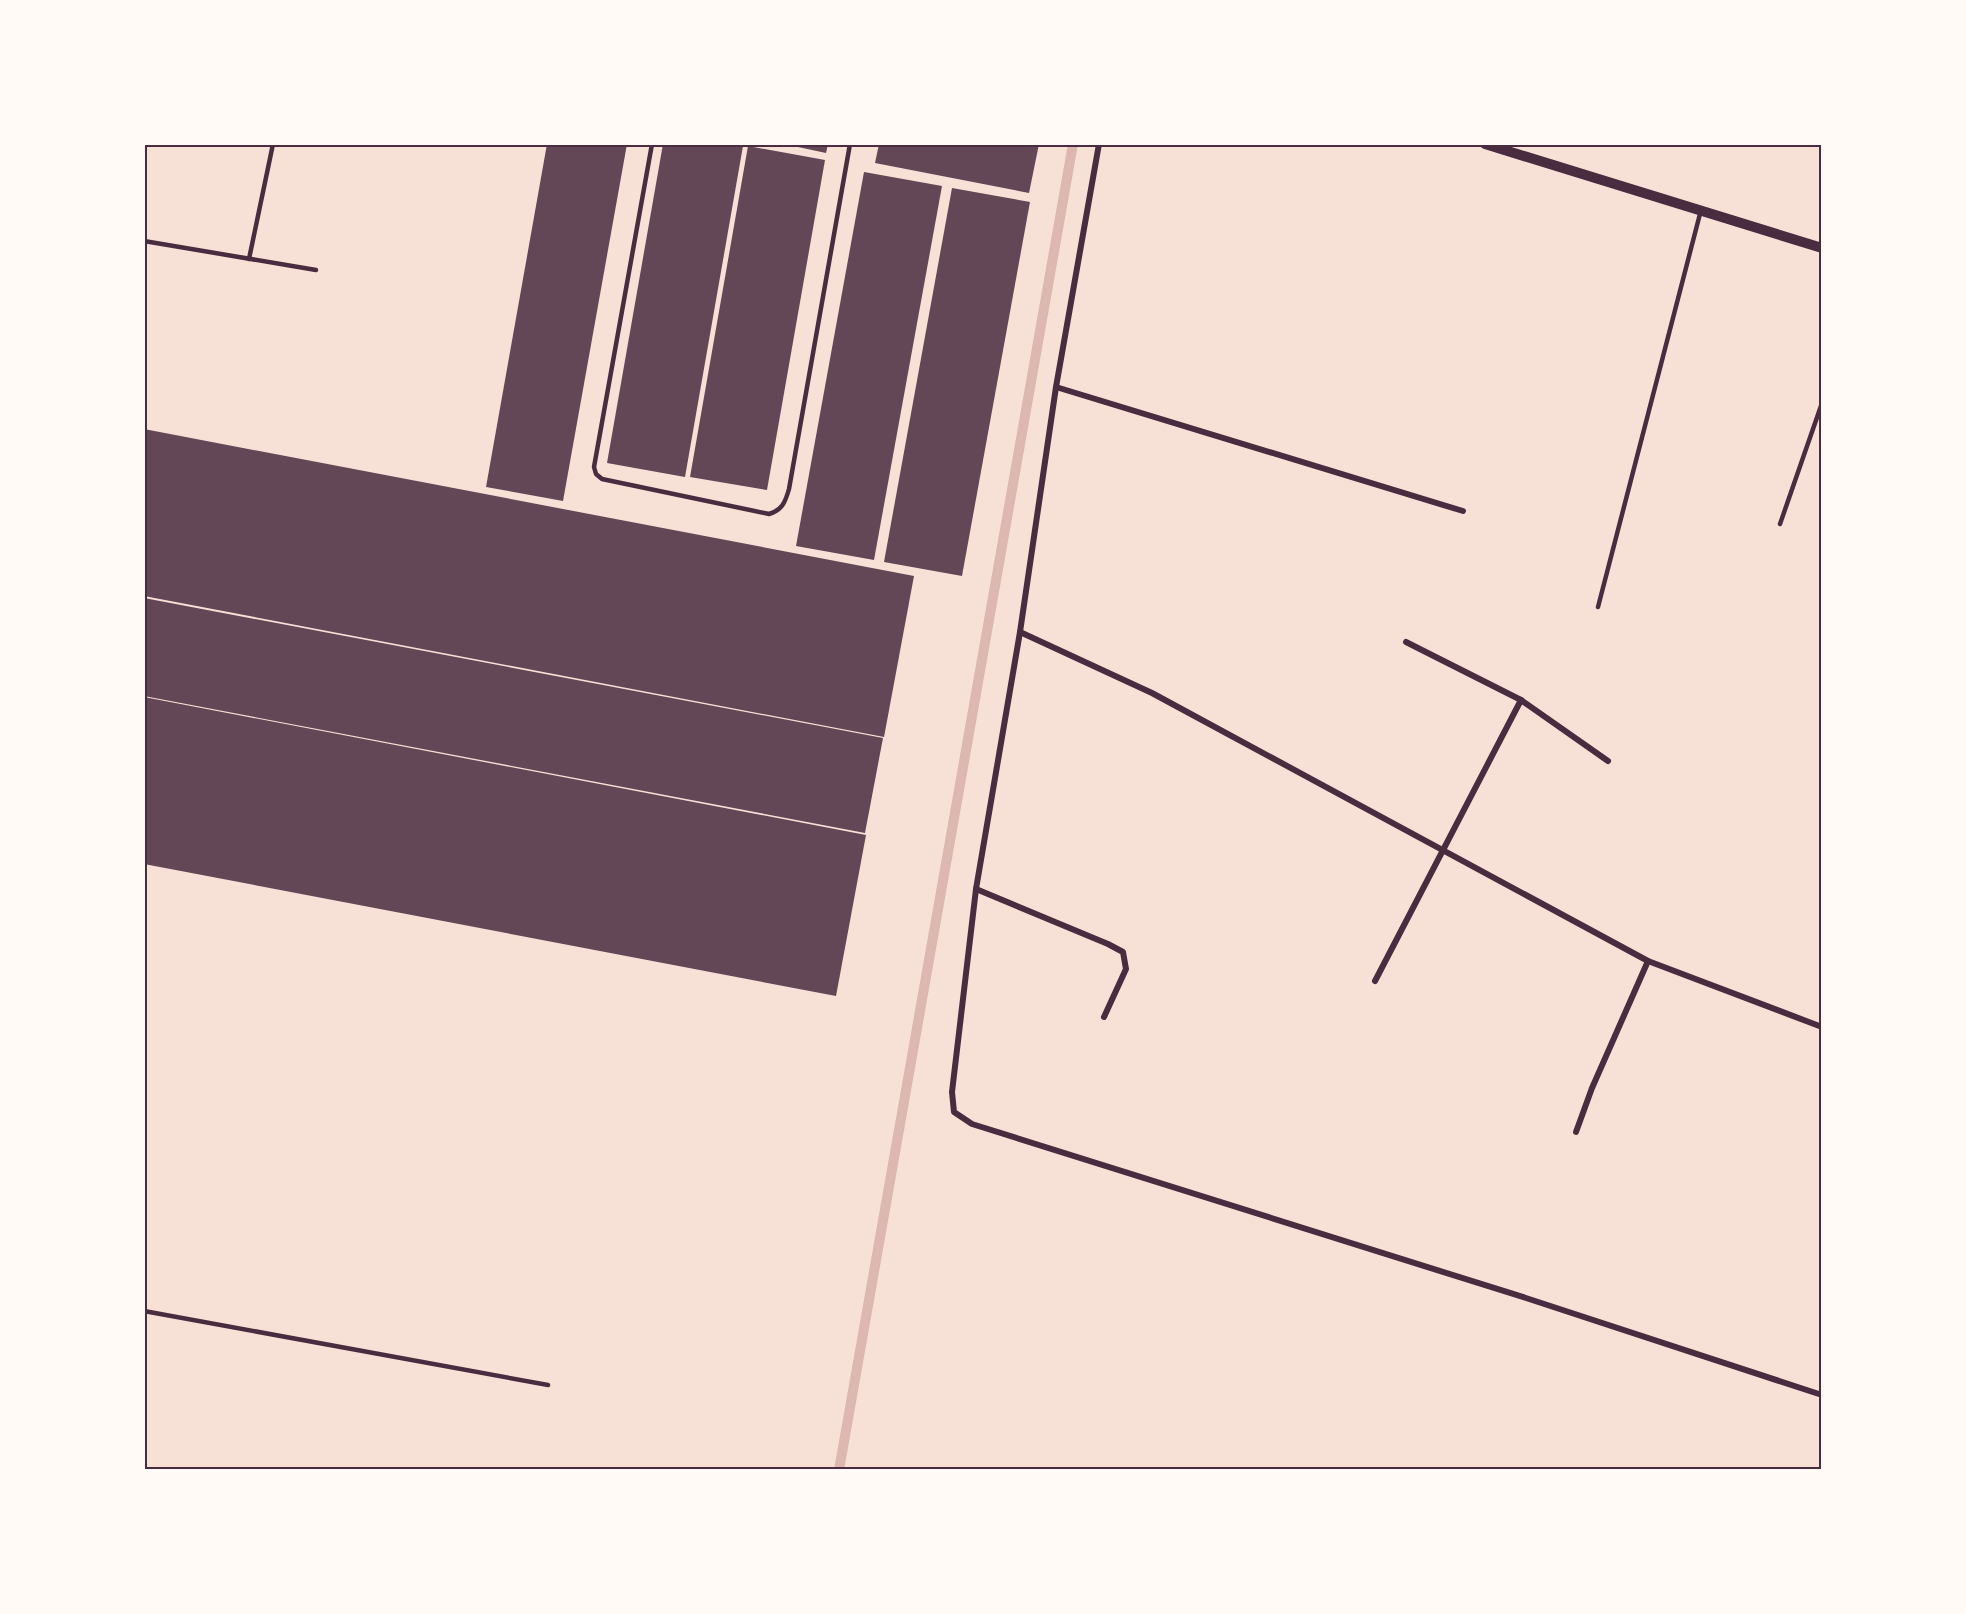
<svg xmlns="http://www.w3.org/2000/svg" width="1966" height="1614" font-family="Bitter,serif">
<rect width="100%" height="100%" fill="#f7e1d7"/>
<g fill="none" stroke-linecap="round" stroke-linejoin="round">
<polyline stroke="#dcb8b0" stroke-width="10" points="839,1470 1073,144"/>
</g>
<g fill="#644757">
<polygon points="547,144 627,144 563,501 486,487"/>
<polygon points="663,144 729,144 743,146 685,477 607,463"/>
<polygon points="784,144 828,144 826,153"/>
<polygon points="879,144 1039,144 1029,193 875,163"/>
<polygon points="748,146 825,160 767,490 690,477"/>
<polygon points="864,172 942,186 874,560 796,546"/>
<polygon points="952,188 1030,202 962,576 884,562"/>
<polygon points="144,429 914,576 884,737 144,596"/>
<polygon points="144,598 883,738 865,833 144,696"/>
<polygon points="144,697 866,835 836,996 144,864"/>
</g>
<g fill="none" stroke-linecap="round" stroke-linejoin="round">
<g stroke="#4a2c40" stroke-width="4.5">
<path d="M652,144L594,467L596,474L602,479L769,514C782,510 785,503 789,489L850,144"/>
<polyline points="144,241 316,270"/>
<polyline points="249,259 273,144"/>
<polyline points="1780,524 1822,403"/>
<polyline points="1598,607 1701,210"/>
<polyline points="144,1311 548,1385"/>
</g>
<g stroke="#4a2c40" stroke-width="6">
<polyline points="1099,144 1056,387 1020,632 976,889 952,1092 954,1112 972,1124 1526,1298 1822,1395"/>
<polyline points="1056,387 1463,511"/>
<polyline points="1020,632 1152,693 1648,961 1822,1027"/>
<polyline points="1406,642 1521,700 1608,761"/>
<polyline points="976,889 1108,944 1123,952 1126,969 1104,1017"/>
<polyline points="1375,981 1521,700"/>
<polyline points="1576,1132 1592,1088 1648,961"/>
</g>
<polyline stroke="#4a2c40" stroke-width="10" points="1485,144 1822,248"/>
</g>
<rect width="1966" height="1614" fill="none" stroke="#fffaf5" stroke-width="291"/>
<rect x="146" y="146" width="1674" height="1322" fill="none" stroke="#4a2c40" stroke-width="2"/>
</svg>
